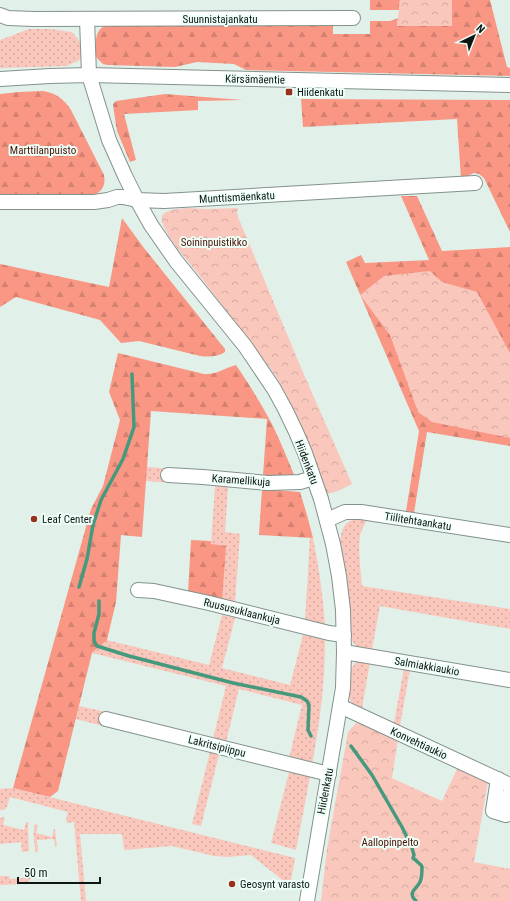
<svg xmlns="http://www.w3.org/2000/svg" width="510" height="901" font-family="'Roboto Condensed',sans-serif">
<defs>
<pattern id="grass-dots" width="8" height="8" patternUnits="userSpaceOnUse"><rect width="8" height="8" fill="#fac7bc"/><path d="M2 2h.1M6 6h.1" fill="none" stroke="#d5aaa1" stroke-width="1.8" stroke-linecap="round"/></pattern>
<pattern id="forest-firs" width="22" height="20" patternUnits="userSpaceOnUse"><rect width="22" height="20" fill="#f99784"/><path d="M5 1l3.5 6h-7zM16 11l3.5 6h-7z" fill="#d48171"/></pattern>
<pattern id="park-crowns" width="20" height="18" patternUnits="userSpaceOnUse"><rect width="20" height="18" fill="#fac7bc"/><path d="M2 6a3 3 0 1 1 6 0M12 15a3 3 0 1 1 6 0" fill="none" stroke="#d5aaa1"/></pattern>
</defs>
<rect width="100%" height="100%" fill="#e1f1ea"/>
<g fill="url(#grass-dots)">
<polygon points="29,29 50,29 72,32 78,39 81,45 82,51 81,58 78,61 66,66 0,68 0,40"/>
<polygon points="147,467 175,469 174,483 146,481"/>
<polygon points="215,486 228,487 225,532 240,534 235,603 222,600 211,544"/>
<path d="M367,518C365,524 363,527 361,532C357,544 361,572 362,586L510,609V629L380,606L372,649C357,648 353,648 350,632L340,543C342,523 347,519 367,518Z"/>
<path d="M310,538H313C319,567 323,596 325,626L305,621Z"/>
<path d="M222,615L235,618L222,668L290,685L303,635L325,640C325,683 320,722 312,764L289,758L302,705L239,689L226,742L213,739L226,686L92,653L107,640L209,665Z"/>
<polygon points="357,661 370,662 362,708 355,706 351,702 349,697 351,669"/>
<polygon points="404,668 410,669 400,726 394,723"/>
<polygon points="79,706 106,712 103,726 76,719"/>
<polygon points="210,752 219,755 201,826 192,824"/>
<polygon points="289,772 310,777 296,850 271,843"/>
<polygon points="13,788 295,858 290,886 251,855 227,857 214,856 172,846 124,850 122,834 80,834 86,901 81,901 74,822 67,823 66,819 68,812 10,797 6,809 0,810 0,789"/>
<polygon points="5,817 3,825 24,830 26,822 29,823 28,826 29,851 22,852 21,842 0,844 0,818"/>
<path d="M35,824L38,825L36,833L52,837L54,829L55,830L57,846L55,847L54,839L37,840L38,852H35C35,843 32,833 35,824Z"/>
<polygon points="0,876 9,876 10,879 24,878 29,876 31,878 28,883 23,884 0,885"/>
</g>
<g fill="url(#forest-firs)">
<polygon points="370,0 400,0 399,10 370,10"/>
<path d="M452,0H490L507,67L510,68V76L246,70L234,64L197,62L175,67L107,65L103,64L96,57C96,45 93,31 106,25H333V34H370V21H390L398,18L397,26H451Z"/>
<path d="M43,91C56,93 64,99 71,110L104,175C106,185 102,193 92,195H0V94L18,92Z"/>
<polygon points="165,94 243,100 198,101 198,110 124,114 136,160 130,162 117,131 114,112 113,104 116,101"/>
<polygon points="301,99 510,100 510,232 484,178 479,174 474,173 461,179 457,119 303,127"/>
<polygon points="401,196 417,196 442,251 510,247 510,446 427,432 414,513 406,511 419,431 346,262 361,255 365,263 429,260"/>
<path d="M122,218L144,248L225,349V352C217,357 209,357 200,356L139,341L121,343L100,320L16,297L0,307V264L109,287Z"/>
<path d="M118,353L204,374C216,375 225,368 236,365C249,384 262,405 273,426C281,443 288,460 295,477L263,475L267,419L151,411L142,537L121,535L116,602L107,640L92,653L58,791L50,797L13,788L91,509L103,486L120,420L109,392Z"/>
<polygon points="262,489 300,492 307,515 313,538 259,535"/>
<polygon points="191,540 211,541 211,544 226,546 222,600 188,592"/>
</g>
<g fill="url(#park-crowns)">
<polygon points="400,0 452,0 452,26 397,26"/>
<path d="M187,208L208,209L238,208L237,212L238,217L302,370L352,484L338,491L327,494C313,455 300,418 279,382C273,371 264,361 256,350C237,325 218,300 199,275C191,265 158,228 162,216C165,209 181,209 187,208Z"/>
<polygon points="430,271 442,282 477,292 510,353 510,438 432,422 418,412 390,335 360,295 384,276"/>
<polygon points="358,721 398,739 392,778 442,801 458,767 488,781 474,862 510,869 510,901 321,901 327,849 348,732"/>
</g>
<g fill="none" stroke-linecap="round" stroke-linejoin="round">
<g stroke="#45997d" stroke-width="3.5">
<polyline points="79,587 87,559 93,525 101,500 123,459 134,427 132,374"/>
<polyline points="99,601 99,614 94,633 94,641 97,646 129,656 233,683 301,697 307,701 309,705 308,730 311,736"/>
<path d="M351,746L372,775L402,827L412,848L414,855L413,858L421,865L422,867C422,871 422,878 420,882C416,890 407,892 416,901"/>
</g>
<g stroke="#83928c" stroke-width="16">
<g id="minor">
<polyline points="0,15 8,18 34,19 353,18"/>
<polyline points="87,19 89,75 109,140 125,176 137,200 151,225 176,261 245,346 274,389 285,409 296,432 305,453 321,499 333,544 339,576 343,610 344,652 343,688 307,901"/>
<polyline points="0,79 50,76 89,75 510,85"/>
<polyline points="0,202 94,202 108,200 117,197 123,197 137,200 164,201 475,183"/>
<polyline points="168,475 203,477 268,483 300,482 313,478"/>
<polyline points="327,520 345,512 361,512 510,535"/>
<polyline points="138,590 154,591 209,603 329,633 344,635"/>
<polyline points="344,652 510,680"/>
<polyline points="340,706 510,785"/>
<polyline points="106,719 329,774"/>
<polyline points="498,779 493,811 506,815 510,793"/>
</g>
</g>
<use href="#minor" stroke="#fff" stroke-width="14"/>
</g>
<g fill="#992f1e" stroke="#eefff8" stroke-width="1.5">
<rect x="285" y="88" width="8" height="8" rx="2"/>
<circle cx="34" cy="519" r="4"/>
<circle cx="232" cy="884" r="4"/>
</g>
<g text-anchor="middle" stroke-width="4" stroke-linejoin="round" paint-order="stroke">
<g font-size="11" fill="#0f1513" stroke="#eefff8">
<text x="220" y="23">Suunnistajankatu</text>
<text transform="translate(255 79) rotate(1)" y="4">Kärsämäentie</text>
<text transform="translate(237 197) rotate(-3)" y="4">Munttismäenkatu</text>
<text transform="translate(307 462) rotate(69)" y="4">Hiidenkatu</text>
<text transform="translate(241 480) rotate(4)" y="4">Karamellikuja</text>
<text transform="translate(418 521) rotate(9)" y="4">Tiilitehtaankatu</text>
<text transform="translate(242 611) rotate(14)" y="4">Ruususuklaankuja</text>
<text transform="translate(427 666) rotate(10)" y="4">Salmiakkiaukio</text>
<text transform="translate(419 743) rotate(25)" y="4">Konvehtiaukio</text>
<text transform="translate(217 746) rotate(14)" y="4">Lakritsipiippu</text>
<text transform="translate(325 791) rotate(-79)" y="4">Hiidenkatu</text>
</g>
<g font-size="11" fill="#0f1513" stroke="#eefff8" text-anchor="start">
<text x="297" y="96">Hiidenkatu</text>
<text x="42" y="523">Leaf Center</text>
<text x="240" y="888">Geosynt varasto</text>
</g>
<g font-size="11" fill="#4e1309" stroke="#eefff8">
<text x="43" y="154">Marttilanpuisto</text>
<text x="214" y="246">Soininpuistikko</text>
<text x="390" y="846">Aallopinpelto</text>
</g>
</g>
<g transform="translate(474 36) rotate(43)" stroke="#eefff8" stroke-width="3" paint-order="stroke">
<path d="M0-3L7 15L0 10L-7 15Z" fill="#0f1513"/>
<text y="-6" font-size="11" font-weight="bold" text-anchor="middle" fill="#0f1513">N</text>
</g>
<path d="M18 877v6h82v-6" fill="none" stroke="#0f1513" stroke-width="2"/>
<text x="24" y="877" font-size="12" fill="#0f1513" stroke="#eefff8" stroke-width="3" paint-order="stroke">50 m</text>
</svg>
